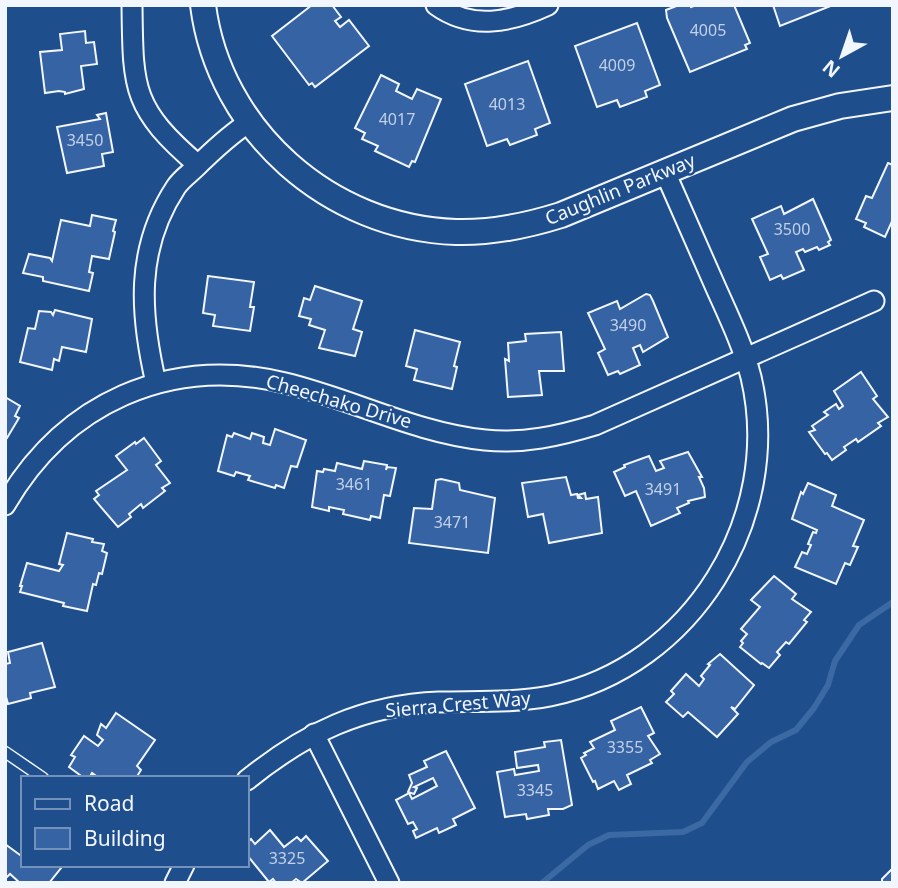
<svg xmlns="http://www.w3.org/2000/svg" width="898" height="888" font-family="'Noto Sans',sans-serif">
<rect width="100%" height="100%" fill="#1f4e8c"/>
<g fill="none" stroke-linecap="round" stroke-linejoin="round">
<polyline stroke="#3b69a3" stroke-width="6" points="542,883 588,845 609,835 683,832 702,823 747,762 771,742 796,730 814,708 828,685 835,661 859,625 893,602"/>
</g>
<g fill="#3563a3" stroke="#f2f6ff" stroke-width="2">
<polygon points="312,5 332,5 341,17 335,21 340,27 349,20 369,46 315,87 312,83 309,85 272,36"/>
<polygon points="679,5 690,5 691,7 697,5 734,5 750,43 745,45 747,49 690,72 667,18 666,10"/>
<polygon points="773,5 833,5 780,26"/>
<polygon points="637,23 660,85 645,91 647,97 620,107 617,100 597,107 575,46"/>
<polygon points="85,31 86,43 94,42 97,64 81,66 84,89 65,94 65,92 59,91 45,93 40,52 62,50 60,34"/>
<polygon points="528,61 550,123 535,129 537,135 510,145 507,139 487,146 465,84"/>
<polygon points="381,75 399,84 396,91 412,99 417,89 441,99 415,162 412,161 409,167 375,151 378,146 362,139 365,133 355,128"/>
<polygon points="106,113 113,152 102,154 104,166 67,173 57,127 100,119 97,115"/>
<polygon points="888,163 893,165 893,219 885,237 864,227 866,223 856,219 866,196 872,198"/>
<polygon points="813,199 831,240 828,242 830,245 819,250 817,247 805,252 803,249 796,252 804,270 783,279 781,275 770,280 760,257 768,254 752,219 781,206 784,214"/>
<polygon points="92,215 116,220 113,231 115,232 109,259 92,256 89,272 93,273 89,291 43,281 43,277 23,273 29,254 50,258 52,261 61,220 90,226"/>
<polygon points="208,276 254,282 250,307 254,307 250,331 213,326 215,315 203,313"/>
<polygon points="315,286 362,301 353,329 362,332 355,356 319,348 325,330 309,325 311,319 299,316 304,298 310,300"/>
<polygon points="646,294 650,295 653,301 668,337 643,352 640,345 633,348 640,365 620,374 618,371 608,375 598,353 605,349 588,313 617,301 620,309"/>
<polygon points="55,310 92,319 86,352 62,347 59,361 54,359 52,370 20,362 28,328 35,329 39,311 51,312 53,315"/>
<polygon points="415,330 460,342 454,366 457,367 452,389 414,380 417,369 406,366"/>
<polygon points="561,332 564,371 539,371 542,395 508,397 505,359 509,361 508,343 526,341 525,334"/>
<polygon points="861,372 877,396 873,399 888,417 878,423 881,426 858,442 856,439 844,447 846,450 832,460 827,453 825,454 809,432 815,430 812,426 828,415 824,412 836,404 839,409 843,406 834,391"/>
<polygon points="5,397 20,406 15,416 19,418 7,438 5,437"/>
<polygon points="275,429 306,440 297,467 291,466 284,488 276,485 275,488 248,480 250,476 236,472 234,476 218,471 227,435 232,437 234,433 250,439 252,433 264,437 263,443 270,445"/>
<polygon points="144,438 161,461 156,465 170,483 162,488 165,491 143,508 141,504 129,514 131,517 118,527 94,499 99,495 96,491 127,470 116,456 135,442 136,444"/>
<polygon points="688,452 702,477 699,477 704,488 705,497 688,501 689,503 677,508 680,513 651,526 636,491 625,496 614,472 625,467 624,465 649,456 656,471 664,468 660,461"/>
<polygon points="364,461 387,465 386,470 387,467 396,468 390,496 384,495 380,518 371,516 370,520 343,514 344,510 329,507 329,511 312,507 317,471 323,472 324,469 335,471 337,463 362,469"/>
<polygon points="566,477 571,495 577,494 578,498 581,498 578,495 585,493 586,499 598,497 602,533 549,543 543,514 528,517 522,483"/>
<polygon points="441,479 459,483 460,490 495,498 488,553 409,543 414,508 432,509 436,480"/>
<polygon points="808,483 836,495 832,506 864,520 853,546 858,547 850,565 845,563 836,584 795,567 802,552 807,554 811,545 808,544 813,532 816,533 817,530 792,519 801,492 803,494"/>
<polygon points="67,533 93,539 92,542 104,544 102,551 107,553 102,574 99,573 96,585 93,584 87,611 63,606 64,603 20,592 22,586 20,586 27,563 59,571 63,565 59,564"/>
<polygon points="774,576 796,594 792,599 811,612 804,620 807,622 789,644 786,642 777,652 780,655 769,668 762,663 761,664 740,647 743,643 741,641 747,634 741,629 760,607 751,600"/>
<polygon points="42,643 55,687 30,693 31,698 8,704 5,693 5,664 10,663 8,652"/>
<polygon points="720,654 754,685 735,709 731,707 738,714 717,737 688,712 683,717 666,702 674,694 671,691 686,674 699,686 704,679 701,676 710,665 708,664"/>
<polygon points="641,707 654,733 648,736 660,754 650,760 652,763 627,775 631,784 619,790 614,781 598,789 595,781 593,782 581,758 586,755 584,753 594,748 590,742 615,730 611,721"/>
<polygon points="116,713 155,740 137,766 141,770 136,778 99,778 92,773 89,778 84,778 69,767 75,757 71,755 84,736 98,746 103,740 97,735 101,724 106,728"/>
<polygon points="561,740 572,805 563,809 548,809 549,815 527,819 526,814 505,817 497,772 514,769 515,775 539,771 538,765 517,768 515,752 545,747 544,742"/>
<polygon points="446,751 475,808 453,819 456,825 439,833 437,828 416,838 413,831 417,829 413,822 408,824 396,800 409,793 412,799 437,786 433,778 414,787 417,788 414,794 408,792 412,783 409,775 427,767 424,761"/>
<polygon points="270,830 284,847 297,837 301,841 306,836 328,861 302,883 296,879 291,883 276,883 273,879 269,882 247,855 247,843 251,839 255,844"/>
<polygon points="5,844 20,855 23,852 23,865 58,865 61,868 49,883 20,883 10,874 6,878"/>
<polygon points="893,868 893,883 882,883 882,879"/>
</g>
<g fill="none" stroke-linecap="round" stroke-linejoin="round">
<g stroke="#f2f6ff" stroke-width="13">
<polyline id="service" points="5,752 43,778"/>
</g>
<g stroke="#f2f6ff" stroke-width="23">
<g id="minor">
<path d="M132,5C133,90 132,108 198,165"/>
<path d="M436,5C472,31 511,22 548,5"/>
<path d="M156,383C140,314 135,249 176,187C182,178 192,172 199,164C215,149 229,135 248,123"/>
<path d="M5,505C64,403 169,355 285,383C352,399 416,433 485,440C523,444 559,436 595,425L874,301"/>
<polyline points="314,734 389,883"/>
<path d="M247,780C305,733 363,705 439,702C476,701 514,703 550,696C692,667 784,517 751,377C743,346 729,317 716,288C699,249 682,210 665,172"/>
<polyline points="175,883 184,865"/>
</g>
</g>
<g stroke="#f2f6ff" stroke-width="28">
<path id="tertiary" d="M203,5C219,131 330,228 456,232C492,233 526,226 561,215L793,119L840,106L893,98"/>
</g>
<use href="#service" stroke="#1f4e8c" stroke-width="10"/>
<use href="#minor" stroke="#1f4e8c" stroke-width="19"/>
<use href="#tertiary" stroke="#1f4e8c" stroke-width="24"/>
</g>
<g text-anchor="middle" stroke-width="5" stroke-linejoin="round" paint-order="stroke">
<g font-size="16" fill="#c3d1e8">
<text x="708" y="36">4005</text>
<text x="617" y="71">4009</text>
<text x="507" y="110">4013</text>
<text x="397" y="125">4017</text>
<text x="85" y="146">3450</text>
<text x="792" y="235">3500</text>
<text x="628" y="331">3490</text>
<text x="354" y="490">3461</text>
<text x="663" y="495">3491</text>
<text x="452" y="528">3471</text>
<text x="625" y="753">3355</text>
<text x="535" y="796">3345</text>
<text x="287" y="864">3325</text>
</g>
<g font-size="19" fill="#f2f6ff" stroke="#1f4e8c">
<text transform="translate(620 189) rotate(-22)" y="7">Caughlin Parkway</text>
<text transform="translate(339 401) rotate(16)" y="7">Cheechako Drive</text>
<text transform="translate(458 704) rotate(-5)" y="7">Sierra Crest Way</text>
</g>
</g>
<rect width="898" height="888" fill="none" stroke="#f2f6ff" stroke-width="14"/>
<rect x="21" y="776" width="228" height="91" fill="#1f4e8c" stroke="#7391ba" stroke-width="2"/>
<rect x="35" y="799" width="35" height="10" fill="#1f4e8c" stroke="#7391ba" stroke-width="2"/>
<text x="84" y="811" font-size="21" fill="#f2f6ff">Road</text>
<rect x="35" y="828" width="35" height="21" fill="#3563a3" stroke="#7391ba" stroke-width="2"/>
<text x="84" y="846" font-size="21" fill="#f2f6ff">Building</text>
<g transform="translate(842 56) rotate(220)" stroke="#1f4e8c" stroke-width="5" paint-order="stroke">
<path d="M0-5L12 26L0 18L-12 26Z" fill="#f2f6ff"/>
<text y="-10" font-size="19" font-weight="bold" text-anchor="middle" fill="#f2f6ff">N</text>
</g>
</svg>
